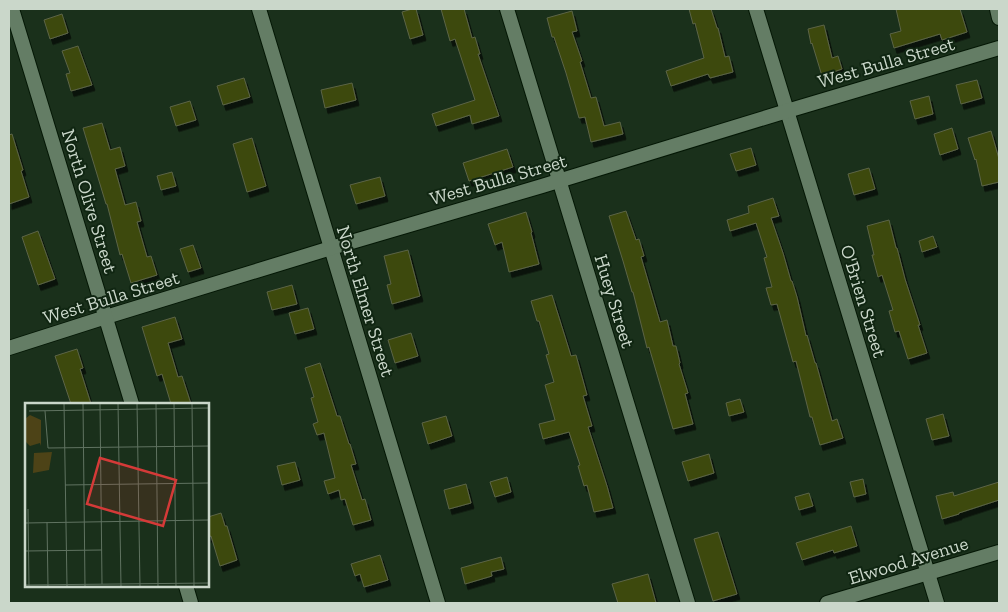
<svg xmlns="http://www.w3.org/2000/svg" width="1008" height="612" font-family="'Zilla Slab',serif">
<defs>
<filter id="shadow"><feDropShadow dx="3" dy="5.5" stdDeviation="0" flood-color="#0009"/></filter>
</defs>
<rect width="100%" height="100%" fill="#1a301b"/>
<g fill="#3c490b" stroke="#5c6447" filter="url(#shadow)">
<polygon points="412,9 416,9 423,35 410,39 402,12"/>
<polygon points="441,9 464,9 472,38 475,37 480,54 478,54 499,116 472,124 470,115 436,126 432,114 475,100 455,39 450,41"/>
<polygon points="689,9 711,9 717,28 718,28 725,57 729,56 733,72 710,78 708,74 671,86 666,71 704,58 695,23 693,24"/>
<polygon points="896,9 960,9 967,32 942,40 940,34 894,48 890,34 901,31"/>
<polygon points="572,11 577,31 572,32 582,61 580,62 591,98 596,97 604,126 620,122 623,134 591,142 585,117 579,118 566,73 554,37 552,37 547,18"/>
<polygon points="62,14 68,33 50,39 44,20"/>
<polygon points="824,25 832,58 838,56 842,69 822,76 812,43 811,44 808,29"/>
<polygon points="78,46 92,85 71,91 66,74 70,73 62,51"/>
<polygon points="244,78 250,97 223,105 217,86"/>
<polygon points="977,80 982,98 961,104 956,85"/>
<polygon points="352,83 356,100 325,108 321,90"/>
<polygon points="929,96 933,114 915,119 910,101"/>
<polygon points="190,101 196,120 176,126 170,107"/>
<polygon points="102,123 110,150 120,147 125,166 115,169 125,205 136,202 141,221 137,222 147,257 151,256 157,275 131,283 122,254 120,255 107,204 106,204 83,128"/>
<polygon points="952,128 958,149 940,155 934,134"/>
<polygon points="991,131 999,159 999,182 982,186 976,159 975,160 968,138"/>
<polygon points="12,134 23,170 21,171 29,197 9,204 9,135"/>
<polygon points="252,138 266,186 247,192 233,144"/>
<polygon points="751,148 756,165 736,171 730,154"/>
<polygon points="507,149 513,167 469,181 463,163"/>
<polygon points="869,168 875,189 854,195 848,174"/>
<polygon points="172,172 176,186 161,190 157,176"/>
<polygon points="380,177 385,196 356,204 350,185"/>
<polygon points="773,198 779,216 771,218 783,253 791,281 792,281 797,297 806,336 807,335 815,363 816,363 832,421 837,419 843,438 820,445 812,417 810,417 796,361 793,362 777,304 771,305 766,288 772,287 764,258 767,257 756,223 730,231 727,220 749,213 748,206"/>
<polygon points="626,211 636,240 639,239 644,256 641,257 660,322 667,320 673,346 676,346 680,363 679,364 688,393 685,394 693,424 673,429 649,347 647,348 633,292 632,292 623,261 609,216"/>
<polygon points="526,212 532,232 531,233 539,264 509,272 502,242 495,245 488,224"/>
<polygon points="889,220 896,248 897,248 905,279 920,325 918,325 927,353 908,359 899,331 895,332 889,311 893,310 882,275 878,277 872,255 874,255 867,226"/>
<polygon points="38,231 55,279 38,285 22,237"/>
<polygon points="933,236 937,247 922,252 919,241"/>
<polygon points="193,245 201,268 188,272 180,249"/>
<polygon points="408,250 420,296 392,304 387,285 391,284 384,256"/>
<polygon points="292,285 297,304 272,310 267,292"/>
<polygon points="552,295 571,356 576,355 587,395 583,396 592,426 588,427 607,486 613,508 594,512 587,485 584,486 578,466 580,465 569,432 543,439 539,424 555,420 545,385 554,382 546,355 549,354 539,321 537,321 531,301"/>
<polygon points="308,308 314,329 295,334 289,313"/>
<polygon points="175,317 182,339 168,343 178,377 182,376 191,404 171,404 162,374 157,376 142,327"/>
<polygon points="411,333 418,356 395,363 388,340"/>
<polygon points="77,349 83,368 80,369 91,404 71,404 55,356"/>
<polygon points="320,363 337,416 340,416 349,444 350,444 356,464 351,465 362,500 365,499 371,520 353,525 345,499 341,500 339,490 328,494 324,481 335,478 324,433 317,435 313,424 318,422 311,398 314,397 305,368"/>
<polygon points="740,399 744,412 729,416 726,403"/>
<polygon points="943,414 949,436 932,440 926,419"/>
<polygon points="446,416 452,436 428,444 422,423"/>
<polygon points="709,454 714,473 688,481 682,462"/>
<polygon points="295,462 300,480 282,485 277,466"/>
<polygon points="507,477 511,492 495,497 490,482"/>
<polygon points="863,479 866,494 854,497 850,482"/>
<polygon points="999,482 999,500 959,513 959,514 942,519 936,496 953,492 954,496"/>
<polygon points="466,484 471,503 449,509 444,490"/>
<polygon points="809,493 813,506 799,510 795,497"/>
<polygon points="221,513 225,526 227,526 237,560 220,566 211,536 208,537 208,517"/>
<polygon points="851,526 857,546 834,553 833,550 802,560 796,543"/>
<polygon points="718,532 737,594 713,601 694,539"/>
<polygon points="380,555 388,580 364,587 360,574 355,576 351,564"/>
<polygon points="501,557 504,569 491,572 492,576 465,584 461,568"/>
<polygon points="648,574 656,603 618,603 612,584"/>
</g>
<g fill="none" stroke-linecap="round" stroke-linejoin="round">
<g stroke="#041705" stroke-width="16">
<g id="minor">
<polyline points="259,9 438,603"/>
<polyline points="507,9 688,603"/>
<polyline points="756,9 937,603"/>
<polyline points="9,348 106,317 331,248 542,186 787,111 999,48"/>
</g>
</g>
<g stroke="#041705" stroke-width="16">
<g id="tertiary">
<polyline points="12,9 132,404"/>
<polyline points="997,9 999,18"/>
<polyline points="186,586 191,603"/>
<polyline points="827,603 999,552"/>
</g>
</g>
<use href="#minor" stroke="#647d65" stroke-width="14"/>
<use href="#tertiary" stroke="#647d65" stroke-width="14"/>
</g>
<g text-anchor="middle" stroke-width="4" stroke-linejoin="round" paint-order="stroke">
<g font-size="19" fill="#cad7ca" stroke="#102612">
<text transform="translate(886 62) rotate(-16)" y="7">West Bulla Street</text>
<text transform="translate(498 179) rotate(-16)" y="7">West Bulla Street</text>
<text transform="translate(90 201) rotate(73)" y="7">North Olive Street</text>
<text transform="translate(111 297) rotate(-17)" y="7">West Bulla Street</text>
<text transform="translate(366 301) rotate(73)" y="7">North Elmer Street</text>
<text transform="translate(615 301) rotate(73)" y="7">Huey Street</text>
<text transform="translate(864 301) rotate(73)" y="7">O'Brien Street</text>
<text transform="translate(908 560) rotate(-17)" y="7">Elwood Avenue</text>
</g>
</g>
<g transform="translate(25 403)">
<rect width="184" height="184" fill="#1a301b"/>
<path d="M5,12L16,17V43L15,40L5,43L0,38V16ZM27,49L24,67L8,70L9,50Z" fill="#4d4317"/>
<path fill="none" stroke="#607361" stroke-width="1" d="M39,0L42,183M58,0L60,184M75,0L77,181M93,0L96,184M112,0L115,184M131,0L133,184M149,0L151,184M167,0L169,184M4,8L184,5M20,8L23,45L184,43M40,82L184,80M3,106L4,184M22,119L23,184M0,120L184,117M0,148L77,147M0,182L184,180"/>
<path fill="#d53a38" fill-opacity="0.15" stroke="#d53a38" stroke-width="2.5" d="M75,55L151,77L138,123L62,101Z"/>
<rect width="184" height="184" fill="none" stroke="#cad7ca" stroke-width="2.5"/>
</g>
<rect width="1008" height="612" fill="none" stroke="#cad7ca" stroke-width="20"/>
</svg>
